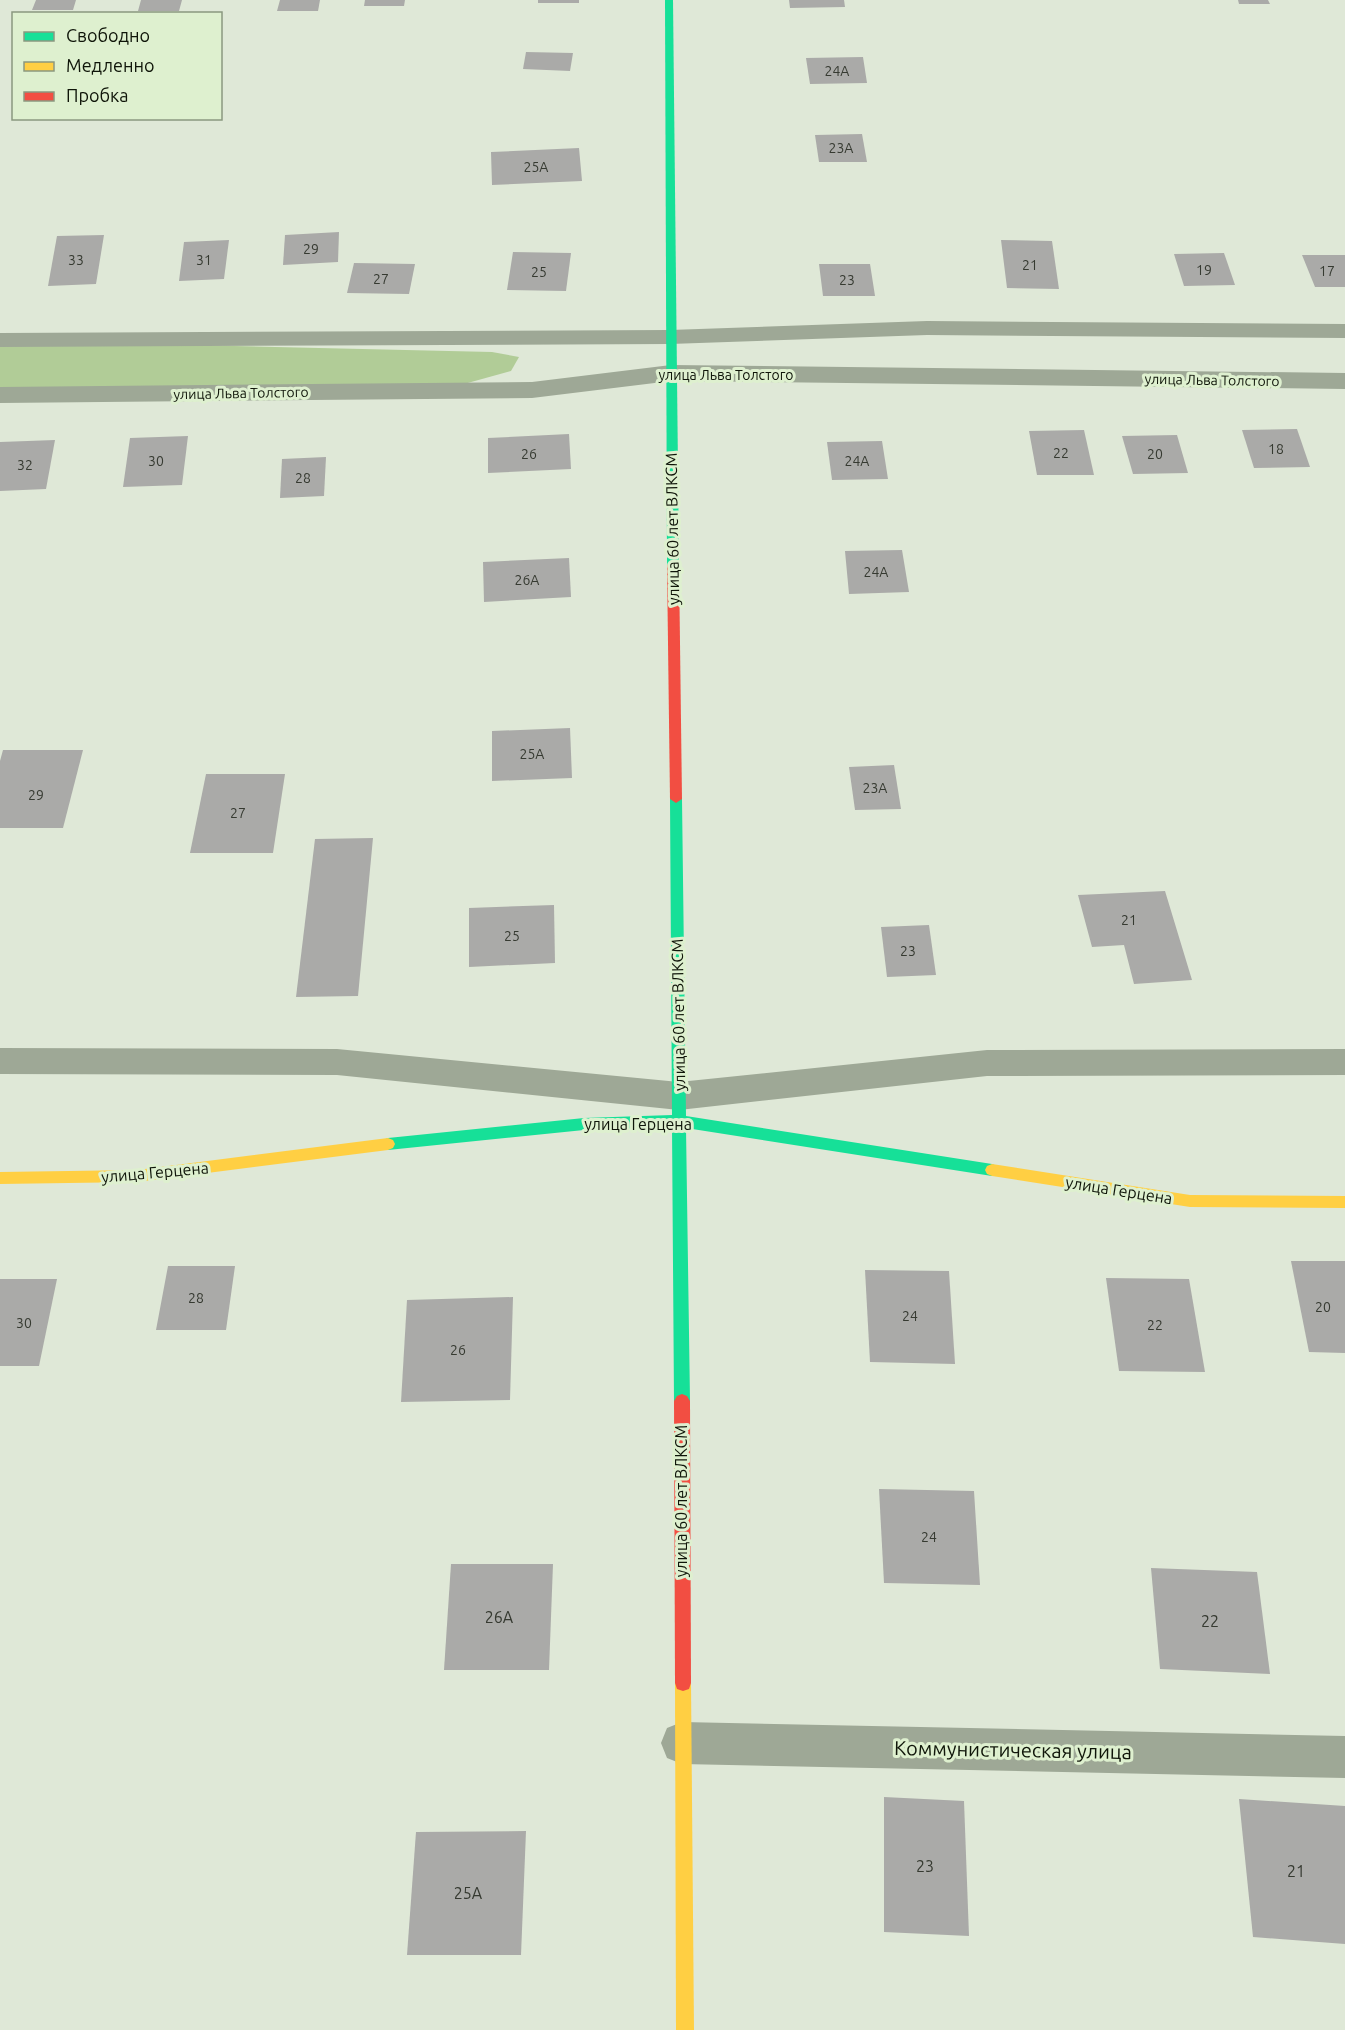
<svg xmlns="http://www.w3.org/2000/svg" width="1345" height="2030" font-family="Ubuntu,sans-serif">
<rect width="100%" height="100%" fill="#dfe8d7"/>
<polygon fill="#b1cc97" points="101,343 492,352 519,357 511,371 464,384 0,388 0,345"/>
<g fill="#aaaaa8">
<polygon points="36,0 76,0 73,10 32,10"/>
<polygon points="141,0 182,0 179,11 138,11"/>
<polygon points="280,0 320,0 318,11 277,11"/>
<polygon points="365,0 405,0 404,6 364,6"/>
<rect x="538" y="0" width="41" height="3"/>
<polygon points="789,0 844,0 845,7 790,8"/>
<polygon points="1238,0 1268,0 1270,4 1239,4"/>
<polygon points="526,52 573,53 570,71 523,69"/>
<polygon points="863,57 867,83 810,84 806,58"/>
<polygon points="862,134 867,162 819,162 815,135"/>
<polygon points="579,148 582,181 492,185 491,152"/>
<polygon points="339,232 338,262 283,265 285,235"/>
<polygon points="104,235 96,284 48,286 57,236"/>
<polygon points="229,240 224,279 179,281 184,242"/>
<polygon points="1001,240 1052,241 1059,289 1007,288"/>
<polygon points="513,252 571,253 566,291 507,290"/>
<polygon points="1224,253 1235,285 1184,286 1174,254"/>
<polygon points="1302,255 1345,255 1345,287 1315,287"/>
<polygon points="354,263 415,264 409,294 347,293"/>
<polygon points="819,264 870,264 875,296 823,296"/>
<polygon points="1297,429 1310,467 1254,468 1242,430"/>
<polygon points="1084,430 1094,475 1037,475 1029,431"/>
<polygon points="569,434 571,469 488,473 488,438"/>
<polygon points="1177,435 1188,473 1133,474 1122,436"/>
<polygon points="188,436 182,485 123,487 130,438"/>
<polygon points="55,440 46,489 0,491 0,442"/>
<polygon points="882,441 888,479 832,480 827,442"/>
<polygon points="326,457 324,496 280,498 282,459"/>
<polygon points="902,550 909,592 849,594 845,551"/>
<polygon points="569,558 571,597 484,602 483,562"/>
<polygon points="570,728 572,778 492,781 492,731"/>
<polygon points="3,750 83,750 63,828 0,828 0,761"/>
<polygon points="894,765 901,809 855,810 849,767"/>
<polygon points="206,774 285,774 273,853 190,853"/>
<polygon points="373,838 358,996 296,997 315,839"/>
<polygon points="1165,891 1192,980 1134,984 1124,945 1092,947 1078,895"/>
<polygon points="554,905 555,963 469,967 469,908"/>
<polygon points="929,925 936,975 887,977 881,927"/>
<polygon points="1291,1261 1345,1261 1345,1353 1309,1352"/>
<polygon points="168,1266 235,1266 226,1330 156,1330"/>
<polygon points="865,1270 949,1271 955,1364 870,1362"/>
<polygon points="1106,1278 1189,1279 1205,1372 1119,1371"/>
<polygon points="0,1279 57,1279 39,1366 0,1366"/>
<polygon points="513,1297 510,1400 401,1402 407,1300"/>
<polygon points="879,1489 974,1491 980,1585 884,1583"/>
<polygon points="451,1564 553,1564 549,1670 444,1670"/>
<polygon points="1151,1568 1257,1572 1270,1674 1160,1669"/>
<polygon points="884,1797 964,1801 969,1936 884,1932"/>
<polygon points="1239,1799 1345,1806 1345,1944 1253,1937"/>
<polygon points="526,1831 521,1955 407,1955 416,1832"/>
</g>
<g fill="none" stroke-linecap="round" stroke-linejoin="round">
<g fill="#9ea896" fill-rule="evenodd">
<polygon points="927,321 1345,324 1345,338 927,335 670,344 0,347 0,333 670,330"/>
<polygon points="671,365 1345,373 1345,389 671,381 532,398 0,403 0,387 532,382"/>
<polygon points="0,1048 337,1049 679,1082 987,1050 1345,1049 1345,1075 987,1076 679,1110 337,1075 0,1074"/>
<polygon points="682,1722 1345,1736 1345,1778 682,1764 667,1758 661,1743 667,1728"/>
</g>
<g fill="#16e098" fill-rule="evenodd">
<polygon points="665,0 673,0 679,565 673,569 667,565"/>
<polygon points="676,795 682,799 686,1116 992,1164 997,1166 999,1170 997,1174 992,1176 686,1128 690,1401 687,1406 682,1408 677,1406 674,1401 672,1127 584,1130 388,1150 383,1148 381,1144 383,1140 388,1138 584,1118 672,1115 670,799"/>
</g>
<g fill="#ffcf43" fill-rule="evenodd">
<polygon points="388,1138 393,1140 395,1144 393,1148 388,1150 137,1182 0,1184 0,1172 137,1170"/>
<polygon points="992,1164 1190,1195 1345,1196 1345,1208 1190,1207 992,1176 987,1174 985,1170 987,1166"/>
<polygon points="683,1675 689,1677 691,1683 694,2030 676,2030 675,1683 677,1677"/>
</g>
<g fill="#f24e42" fill-rule="evenodd">
<polygon points="673,561 679,565 682,799 676,803 670,799 667,565"/>
<polygon points="682,1394 687,1396 690,1401 691,1683 689,1689 683,1691 677,1689 675,1683 674,1401 677,1396"/>
</g>
</g>
<g text-anchor="middle" stroke-width="6" stroke-linejoin="round" paint-order="stroke">
<g font-size="14" fill="#363a31">
<text x="837" y="76">24А</text>
<text x="841" y="153">23А</text>
<text x="536" y="172">25А</text>
<text x="311" y="254">29</text>
<text x="76" y="265">33</text>
<text x="204" y="265">31</text>
<text x="1030" y="270">21</text>
<text x="1204" y="275">19</text>
<text x="1327" y="276">17</text>
<text x="539" y="277">25</text>
<text x="381" y="284">27</text>
<text x="847" y="285">23</text>
<text x="1276" y="454">18</text>
<text x="1061" y="458">22</text>
<text x="529" y="459">26</text>
<text x="1155" y="459">20</text>
<text x="156" y="466">30</text>
<text x="857" y="466">24А</text>
<text x="25" y="470">32</text>
<text x="303" y="483">28</text>
<text x="876" y="577">24А</text>
<text x="527" y="585">26А</text>
<text x="532" y="759">25А</text>
<text x="875" y="793">23А</text>
<text x="36" y="800">29</text>
<text x="238" y="818">27</text>
<text x="1129" y="925">21</text>
<text x="512" y="941">25</text>
<text x="908" y="956">23</text>
<text x="196" y="1303">28</text>
<text x="1323" y="1312">20</text>
<text x="910" y="1321">24</text>
<text x="24" y="1328">30</text>
<text x="1155" y="1330">22</text>
<text x="458" y="1355">26</text>
<text x="929" y="1542">24</text>
</g>
<g font-size="14" fill="#0f1509" stroke="#def0cf">
<text x="726" y="380">улица Льва Толстого</text>
<text transform="translate(1212 380) rotate(1)" y="5">улица Льва Толстого</text>
<text transform="translate(241 393) rotate(-1)" y="5">улица Льва Толстого</text>
</g>
<g font-size="16" fill="#0f1509" stroke="#def0cf">
<text transform="translate(672 529) rotate(-91)" y="6">улица 60 лет ВЛКСМ</text>
<text transform="translate(678 1015) rotate(-91)" y="6">улица 60 лет ВЛКСМ</text>
<text x="638" y="1130">улица Герцена</text>
<text transform="translate(155 1172) rotate(-5)" y="6">улица Герцена</text>
<text transform="translate(1119 1190) rotate(9)" y="6">улица Герцена</text>
<text transform="translate(681 1501) rotate(-90)" y="6">улица 60 лет ВЛКСМ</text>
</g>
<g font-size="16" fill="#363a31">
<text x="499" y="1623">26А</text>
<text x="1210" y="1627">22</text>
<text x="925" y="1872">23</text>
<text x="1296" y="1877">21</text>
<text x="468" y="1899">25А</text>
</g>
<g font-size="20" fill="#0f1509" stroke="#def0cf">
<text transform="translate(1013 1750) rotate(1)" y="7">Коммунистическая улица</text>
</g>
</g>
<rect x="12" y="12" width="210" height="108" fill="#def0cf" stroke="#8b9880" stroke-width="1.5"/>
<rect x="24" y="32" width="30" height="9" fill="#16e098" stroke="#8b9880" stroke-width="1.5"/>
<text x="66" y="42" font-size="18" fill="#0f1509">Свободно</text>
<rect x="24" y="62" width="30" height="9" fill="#ffcf43" stroke="#8b9880" stroke-width="1.5"/>
<text x="66" y="72" font-size="18" fill="#0f1509">Медленно</text>
<rect x="24" y="92" width="30" height="9" fill="#f24e42" stroke="#8b9880" stroke-width="1.5"/>
<text x="66" y="102" font-size="18" fill="#0f1509">Пробка</text>
</svg>
